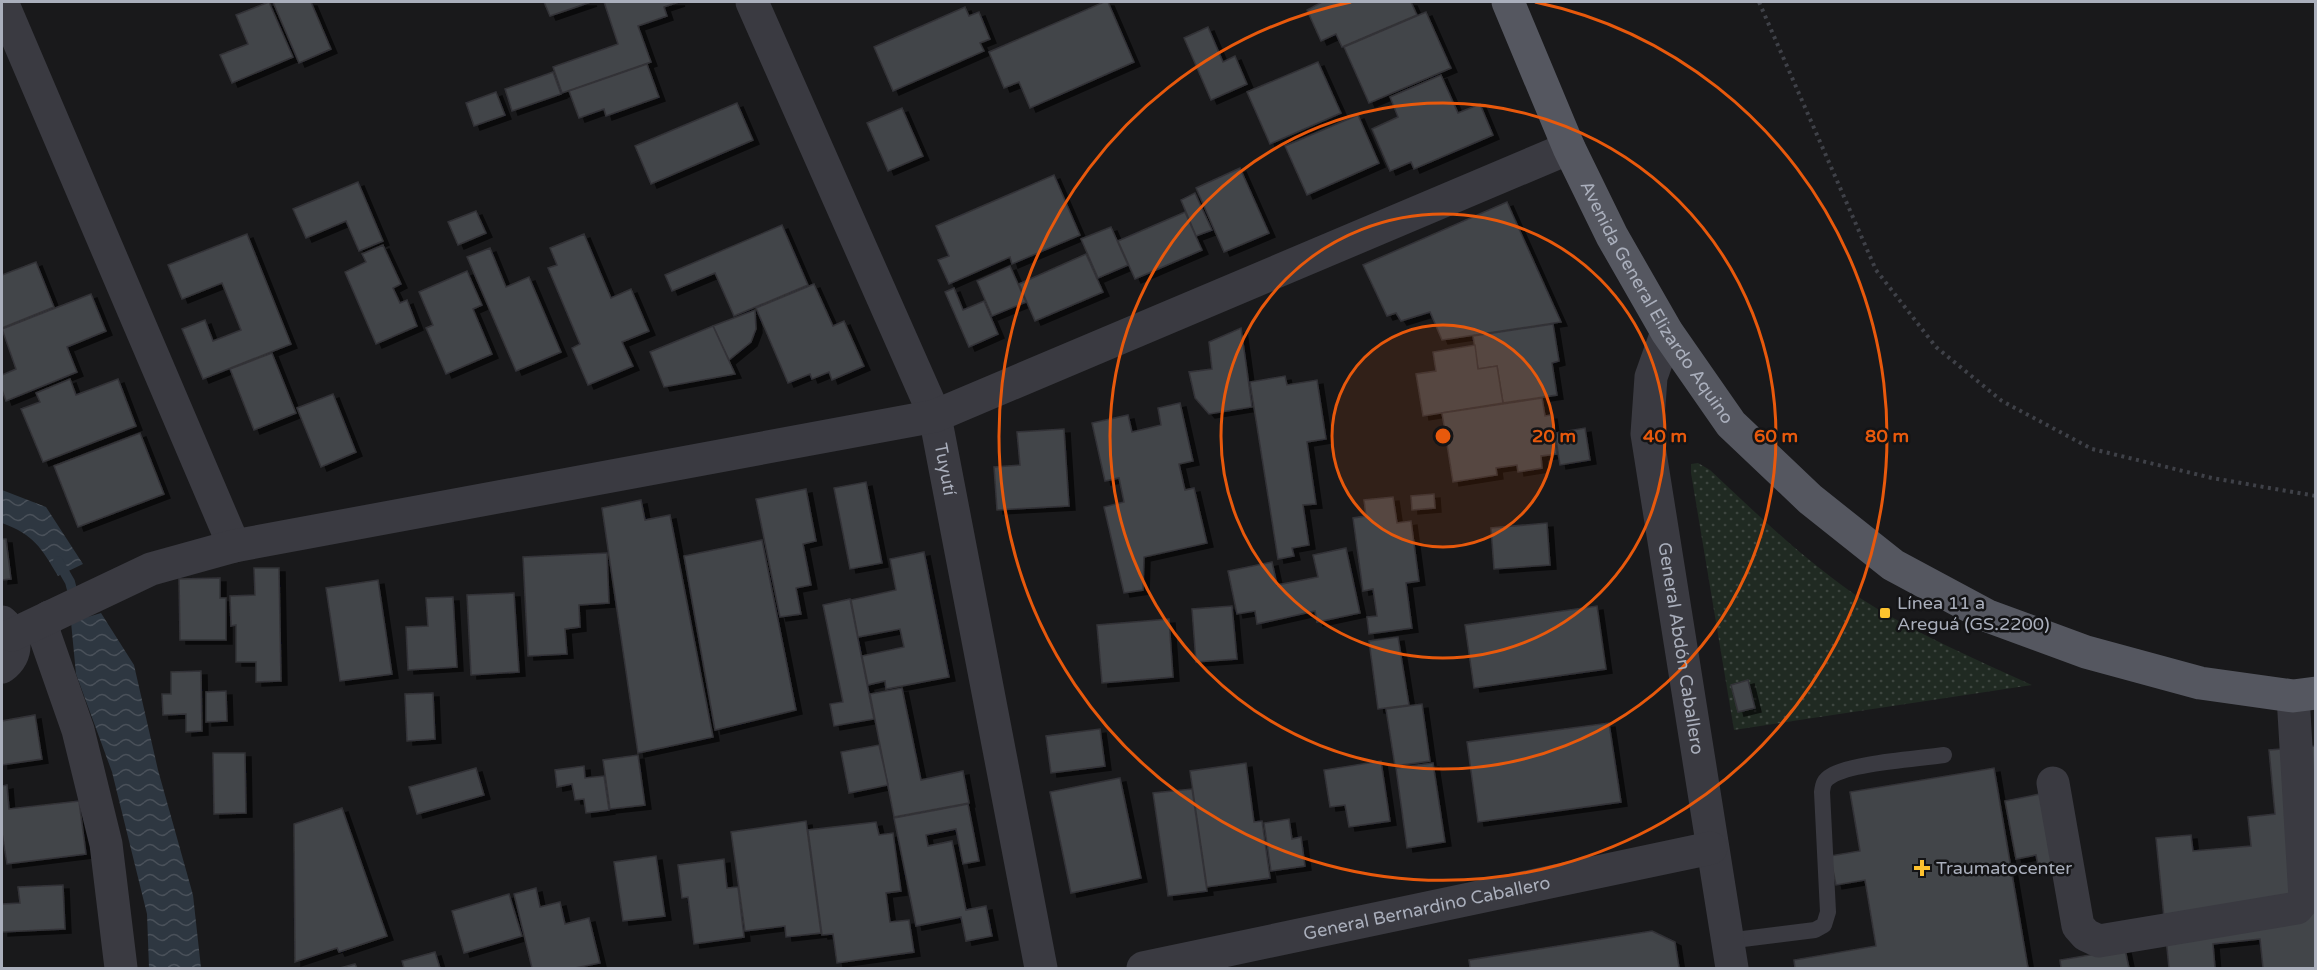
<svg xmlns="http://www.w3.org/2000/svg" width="2317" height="970" font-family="'Varela Round',sans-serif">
<defs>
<pattern id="park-dots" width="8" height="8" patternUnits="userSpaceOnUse" patternTransform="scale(1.5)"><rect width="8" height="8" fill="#202a22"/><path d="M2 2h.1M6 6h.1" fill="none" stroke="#3e4640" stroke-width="1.8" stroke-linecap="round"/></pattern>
<pattern id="water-waves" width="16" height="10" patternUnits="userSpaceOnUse" patternTransform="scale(1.5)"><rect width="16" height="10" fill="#2e3741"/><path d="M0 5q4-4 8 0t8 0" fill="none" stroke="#4a515a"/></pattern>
<filter id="shadow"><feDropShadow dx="6" dy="4" stdDeviation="0" flood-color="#0009"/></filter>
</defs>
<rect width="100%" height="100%" fill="#19191b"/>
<path fill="url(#park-dots)" d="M1698,463L1710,470C1758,515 1805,561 1860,598C1914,633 1973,658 2032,685L1734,730L1691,473V464Z"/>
<g fill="url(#water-waves)">
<path d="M2,490L46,507L83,564L58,576C41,547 34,535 2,523Z"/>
<polygon points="101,613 134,665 158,770 193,895 201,968 149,968 147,914 112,772 76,674 71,622"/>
</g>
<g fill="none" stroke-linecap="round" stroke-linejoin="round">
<polyline stroke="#2e3741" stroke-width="10" points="58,561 70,582 75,601"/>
</g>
<g fill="#434448" stroke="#333337" stroke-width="1.5" filter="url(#shadow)">
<polygon points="269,2 293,57 232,83 220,55 248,44 236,15"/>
<polygon points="273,2 311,2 331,49 299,63"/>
<polygon points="544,2 591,2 550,16"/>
<polygon points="604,2 679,2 664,7 667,16 638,26 651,62 562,93 553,67 618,44"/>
<polygon points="1104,2 1108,2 1134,62 1030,108 1019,82 1004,88 989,52"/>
<polygon points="1322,2 1411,2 1417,15 1342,47 1336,34 1321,41 1307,10"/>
<polygon points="965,7 969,16 979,12 990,39 980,43 984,51 893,91 874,47"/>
<polygon points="1426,12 1451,68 1369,103 1344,47"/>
<polygon points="1208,27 1223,62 1235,56 1247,84 1211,100 1184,38"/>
<polygon points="1318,62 1341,113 1270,144 1247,92"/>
<polygon points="647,64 659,97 606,116 604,109 579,118 569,91"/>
<polygon points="553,72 561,94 512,111 505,89"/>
<polygon points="1441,75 1458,113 1480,104 1493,135 1414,169 1411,162 1390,171 1372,129 1398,117 1390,97"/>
<polygon points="496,92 505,115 474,126 466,103"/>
<polygon points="737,103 753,140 651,184 635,146"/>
<polygon points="902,108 923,156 888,171 867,123"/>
<polygon points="1358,115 1379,163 1307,195 1285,146"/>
<polygon points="1240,168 1269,233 1224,252 1196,188"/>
<polygon points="1054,175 1080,235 1012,264 1010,257 949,284 938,260 949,256 936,226"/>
<polygon points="358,182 383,241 359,251 346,221 306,238 293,209"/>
<polygon points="1195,193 1212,230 1196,236 1181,200"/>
<polygon points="1507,202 1561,322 1442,340 1430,312 1401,321 1396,313 1387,316 1363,265"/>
<polygon points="476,211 486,233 458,245 448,222"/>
<polygon points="1185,212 1202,250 1135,279 1118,241"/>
<polygon points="782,225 808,285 734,316 715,273 672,291 665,275"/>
<polygon points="1111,227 1128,265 1098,278 1081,239"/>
<polygon points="247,234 291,344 203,379 182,329 205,320 213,341 241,330 222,283 182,299 168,265"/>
<polygon points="584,234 611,298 631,289 649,331 622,342 633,366 588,385 572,348 580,344 548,268 557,265 550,248"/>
<polygon points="383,245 401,284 393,288 400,303 407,300 417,326 376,344 345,272 366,262 362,254"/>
<polygon points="490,248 506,287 529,277 561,352 516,371 467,257"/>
<polygon points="1086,254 1103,292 1035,321 1019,284"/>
<polygon points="36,262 54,307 2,328 2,275"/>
<polygon points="1010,266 1026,302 992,316 977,281"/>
<polygon points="467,271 482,305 473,309 492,354 446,374 426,328 433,325 419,292"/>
<polygon points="814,284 833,326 844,321 864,366 832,380 829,372 812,379 810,374 788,383 756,308"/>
<polygon points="954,288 963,310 984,301 998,334 969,347 945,292"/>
<polygon points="91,294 106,331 67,347 77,372 6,401 2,390 2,375 16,369 2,329"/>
<polygon points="755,310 756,329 751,342 729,360 713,326"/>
<polygon points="1553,324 1559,361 1552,363 1557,395 1503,403 1497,366 1478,369 1473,336"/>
<polygon points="713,326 735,374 664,387 650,352"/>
<polygon points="1241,328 1252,407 1209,414 1195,398 1189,372 1212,369 1209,342"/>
<polygon points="1475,345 1478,369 1497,366 1503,403 1423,416 1416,374 1436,371 1433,352"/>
<polygon points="272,353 296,413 254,430 230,369"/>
<polygon points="1285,376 1287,385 1317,380 1326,439 1307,442 1316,504 1303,505 1309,545 1292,548 1294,556 1278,559 1250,382"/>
<polygon points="70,379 76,395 118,379 136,426 43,462 21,409 40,402 36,393"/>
<polygon points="333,394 356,452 321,467 297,408"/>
<polygon points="1542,398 1545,416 1551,415 1557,454 1541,456 1542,468 1518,472 1517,465 1496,468 1497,475 1453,482 1442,413"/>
<polygon points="1180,403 1193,461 1179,464 1185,490 1194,488 1207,543 1144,557 1143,590 1124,593 1104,507 1124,502 1119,478 1105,481 1092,423 1128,415 1132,432 1161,425 1158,408"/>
<polygon points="1585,428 1590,460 1560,465 1555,433"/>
<polygon points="1064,429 1069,506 997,510 994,467 1020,465 1017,432"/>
<polygon points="140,433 164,494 78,527 54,466"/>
<polygon points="866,482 882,563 850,569 834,488"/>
<polygon points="806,489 816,541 803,544 811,585 796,588 801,614 780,617 756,499"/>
<polygon points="1434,494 1435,508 1412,510 1411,496"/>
<polygon points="1393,497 1397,523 1411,521 1419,581 1406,583 1412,628 1369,634 1367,617 1377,616 1373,589 1363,591 1353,518 1366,516 1364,500"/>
<polygon points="641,500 645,520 670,515 713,737 638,753 602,508"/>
<polygon points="1547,523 1550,565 1494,569 1491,528"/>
<polygon points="2,539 6,539 11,579 2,580"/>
<polygon points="762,540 796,710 715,730 684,556"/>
<polygon points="1346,548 1360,613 1317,622 1315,611 1257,624 1255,611 1237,614 1228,571 1272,562 1277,585 1318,577 1313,555"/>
<polygon points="924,552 949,677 886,689 885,681 868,685 862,656 904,647 900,629 858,637 851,600 896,590 890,559"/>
<polygon points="607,553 609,603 579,605 580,627 565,629 567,654 528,656 523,557"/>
<polygon points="254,568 279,568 281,681 256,682 256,662 236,662 236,625 231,626 230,596 255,595"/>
<polygon points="220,578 220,598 226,598 226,640 180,640 179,579"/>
<polygon points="378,580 392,674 340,681 326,588"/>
<polygon points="514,593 519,672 471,675 467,595"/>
<polygon points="453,597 457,667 408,670 406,627 428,626 426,598"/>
<polygon points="850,599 874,719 834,726 830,704 843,702 823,605"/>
<polygon points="1232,606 1237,659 1196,662 1192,609"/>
<polygon points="1597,606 1606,669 1474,688 1465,625"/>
<polygon points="1169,619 1173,677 1102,683 1097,625"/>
<polygon points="1398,637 1409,705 1378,709 1369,641"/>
<polygon points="201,671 202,731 186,732 186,714 163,715 162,694 171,694 171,672"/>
<polygon points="1748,680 1755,708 1738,712 1731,685"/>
<polygon points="902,688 921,780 963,771 969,803 894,817 870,694"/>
<polygon points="226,691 227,721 206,722 206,692"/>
<polygon points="433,693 435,739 407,741 405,694"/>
<polygon points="1422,704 1430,761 1395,766 1386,709"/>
<polygon points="35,715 42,759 2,765 2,721"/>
<polygon points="1609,723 1621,802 1478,822 1467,742"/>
<polygon points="1100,729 1105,766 1051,773 1046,736"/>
<polygon points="879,745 888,785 849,793 841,752"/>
<polygon points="2316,746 2316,790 2289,793 2316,810 2316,968 2263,968 2260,939 2213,944 2215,968 2169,968 2156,838 2191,835 2193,851 2251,846 2248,817 2275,814 2269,750"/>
<polygon points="213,753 245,753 246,813 214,814"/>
<polygon points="638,755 645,805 610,809 603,760"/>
<polygon points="1381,761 1390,821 1349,827 1345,805 1330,807 1324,770"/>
<polygon points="1246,763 1254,822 1262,821 1270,878 1207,887 1190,771"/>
<polygon points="1433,763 1445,842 1407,848 1396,768"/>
<polygon points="584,766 585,778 604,776 609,810 586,813 584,799 575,800 572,784 557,787 555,770"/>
<polygon points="476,768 484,795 417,814 409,787"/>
<polygon points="1994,768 2028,968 1795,968 1794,960 1876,946 1865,880 1836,885 1830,856 1860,851 1850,792"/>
<polygon points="1120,778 1141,878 1071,893 1050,792"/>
<polygon points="7,785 9,809 79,801 86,854 7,864 2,833 2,786"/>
<polygon points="1192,789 1207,891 1168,896 1153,793"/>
<polygon points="2050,792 2064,865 2039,870 2036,855 2016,859 2005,801"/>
<polygon points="968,804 979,861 963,864 956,829 926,835 928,846 952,841 966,910 986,906 992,936 966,941 961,917 916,926 894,818"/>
<polygon points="342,808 387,936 339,952 337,948 295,962 294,824"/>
<polygon points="1289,819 1292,839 1301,837 1305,866 1271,871 1264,823"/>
<polygon points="806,821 821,933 786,937 785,926 745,931 731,832"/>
<polygon points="876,822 879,835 893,833 901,891 886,893 890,922 909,920 914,952 837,963 833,934 822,935 808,830"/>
<polygon points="656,856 665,916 623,921 614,862"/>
<polygon points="724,859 727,888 738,887 744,937 694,944 688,897 682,898 678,865"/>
<polygon points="63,885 65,929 2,932 2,904 20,903 18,887"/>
<polygon points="536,888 540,907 560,902 565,924 589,918 600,963 575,968 532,968 514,894"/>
<polygon points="509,894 522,936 464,953 452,911"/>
<polygon points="1652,931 1675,942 1679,968 1470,968 1469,960"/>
<polygon points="2125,949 2129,968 2061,968 2060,960"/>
<polygon points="435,952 440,968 404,968 402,961"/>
<polygon points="355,964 357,968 340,968"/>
</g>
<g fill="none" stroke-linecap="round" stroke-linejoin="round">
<polyline stroke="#3f4148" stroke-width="4" stroke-dasharray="3 4.5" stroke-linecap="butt" points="1759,2 1876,270 1936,347 2002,401 2092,449 2212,478 2316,496"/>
<path stroke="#3a3a41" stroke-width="16" d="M1727,941L1815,930L1824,925L1828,912L1822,792C1823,784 1824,780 1831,776C1851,763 1918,759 1944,755"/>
<g stroke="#3a3a41" stroke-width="33">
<polyline points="2,2 234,546"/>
<path id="s1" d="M752,2L935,416L1041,968"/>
<path id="s2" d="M1667,332L1651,377L1647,434L1732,968"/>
<polyline points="49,617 43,630 78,730 106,844 121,968"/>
<path d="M2,622C17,635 19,654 2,667"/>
<polyline points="12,635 151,569 234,546 935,416 1569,148"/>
<polyline points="2053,783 2078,926 2086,935 2099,941 2297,908 2305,898 2293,696"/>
<path id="s3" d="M1143,968L1711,848"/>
</g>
<path stroke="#555760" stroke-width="33" id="s4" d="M1508,2L1569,148L1612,236L1667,332L1731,424L1810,499L1893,565L1988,616L2086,652L2200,683L2293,696L2316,693"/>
</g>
<circle cx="1443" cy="436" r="111" fill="#e8590c" fill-opacity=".12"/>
<g fill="none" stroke="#e8590c" stroke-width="3">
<circle cx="1443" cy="436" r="111"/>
<circle cx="1443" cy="436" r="222"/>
<circle cx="1443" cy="436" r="333"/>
<path d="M1535 2A444 444 0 1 1 1351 2"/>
</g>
<g fill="#fec22e" stroke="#141416" stroke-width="2">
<rect x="1879" y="607" width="12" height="12" rx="3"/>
<path d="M1919 859h6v6h6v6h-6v6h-6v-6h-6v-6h6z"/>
</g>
<g text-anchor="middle" stroke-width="5" stroke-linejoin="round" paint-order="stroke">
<g font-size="18" fill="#aaafbc" stroke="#141416">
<text dy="6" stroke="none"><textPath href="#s4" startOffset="336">Avenida General Elizardo Aquino</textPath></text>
<text dy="6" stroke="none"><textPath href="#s1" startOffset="507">Tuyutí</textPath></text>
<text dy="6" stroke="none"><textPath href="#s2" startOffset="322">General Abdón Caballero</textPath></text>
<text dy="6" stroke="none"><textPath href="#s3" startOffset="290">General Bernardino Caballero</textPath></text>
</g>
<g font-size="18" fill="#aaafbc" stroke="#141416" text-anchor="start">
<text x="1897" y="609">Línea 11 a<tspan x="1897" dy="21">Areguá (GS.2200)</tspan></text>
<text x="1936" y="874">Traumatocenter</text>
</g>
</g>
<circle cx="1443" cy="436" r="9" fill="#e8590c" stroke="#141416" stroke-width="3"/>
<g font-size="18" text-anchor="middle" font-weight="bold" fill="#e8590c" stroke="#141416" stroke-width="5" stroke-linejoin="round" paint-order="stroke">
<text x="1554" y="442">20 m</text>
<text x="1665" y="442">40 m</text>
<text x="1776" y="442">60 m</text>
<text x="1887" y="442">80 m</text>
</g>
<rect width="2317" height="970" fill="none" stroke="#aaafbc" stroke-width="6"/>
</svg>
